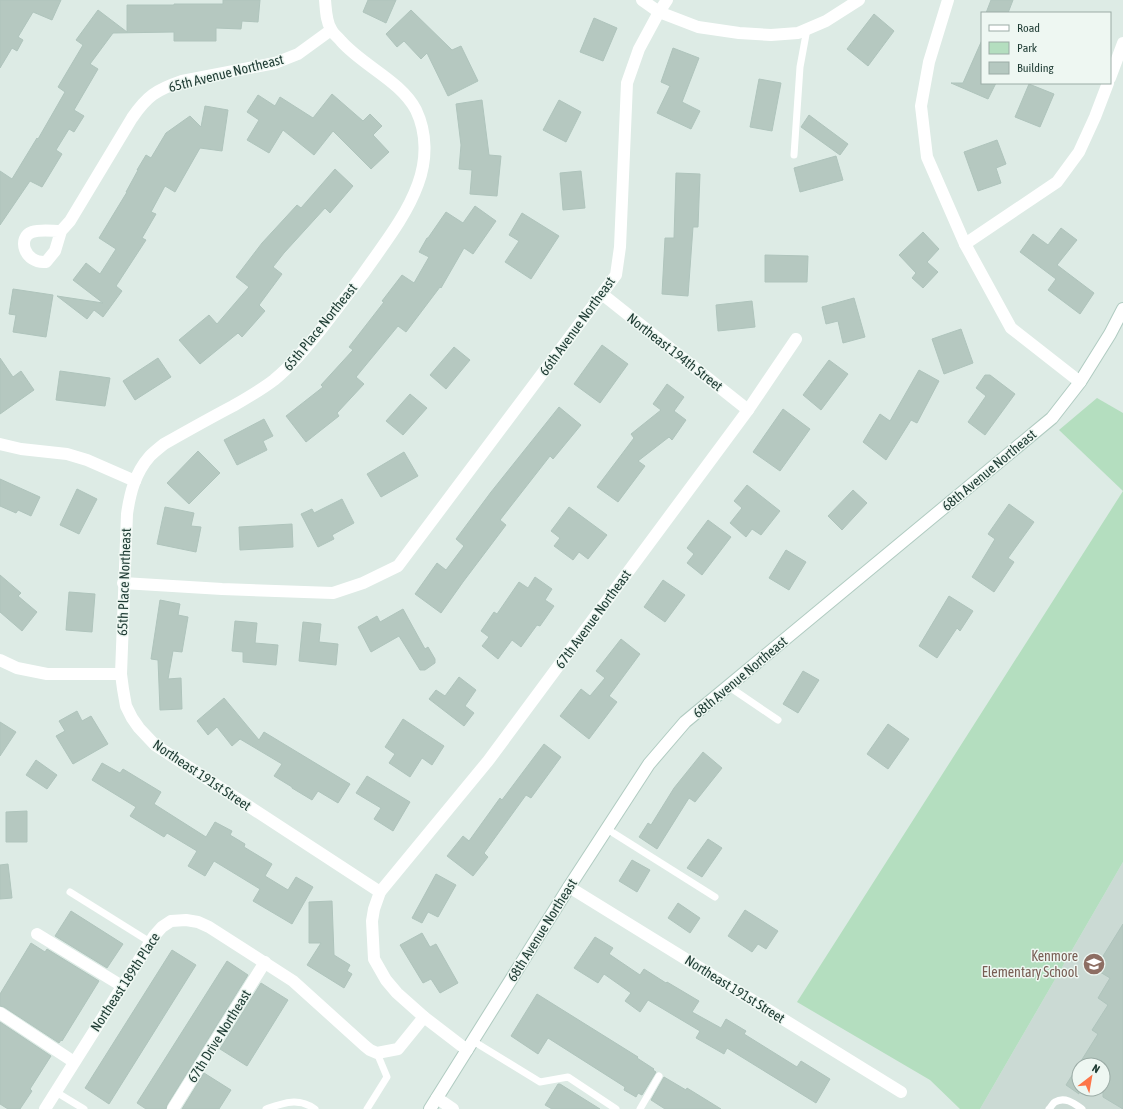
<svg xmlns="http://www.w3.org/2000/svg" width="1123" height="1109" font-family="'Asap Condensed',sans-serif">
<rect width="100%" height="100%" fill="#ddebe5"/>
<path fill="#cbdad4" fill-rule="evenodd" d="M1123,862V1109H980ZM1079,1065H1103V1089H1079Z"/>
<g fill="#b4debf">
<polygon points="1097,398 1123,413 1123,491 1059,430"/>
<polygon points="1123,491 1123,862 980,1109 960,1109 930,1080 797,1002"/>
</g>
<g fill="#b5c8c0" stroke="#afc4bc">
<polygon points="0,0 61,0 52,20 33,12 18,37 23,40 17,51 12,48 0,68"/>
<polygon points="223,0 260,0 258,22 242,21 241,29 216,28 216,41 174,41 174,32 113,33 90,64 98,69 74,110 84,116 74,132 69,129 56,150 62,154 42,187 30,181 0,225 0,171 12,179 37,138 38,139 65,92 58,87 83,45 76,40 98,10 127,32 127,5 174,5 174,4 223,4"/>
<polygon points="368,0 396,0 386,23 363,12"/>
<polygon points="991,0 1013,0 1008,13 986,13"/>
<polygon points="411,10 452,50 461,46 478,81 448,96 427,53 421,59 404,41 397,47 386,34"/>
<polygon points="874,14 894,31 868,66 847,49"/>
<polygon points="594,18 617,28 603,61 580,52"/>
<polygon points="982,40 982,83 996,83 988,99 951,83 963,83"/>
<polygon points="673,48 699,58 682,102 700,111 691,129 657,113 670,86 661,82"/>
<polygon points="759,79 781,83 772,131 750,127"/>
<polygon points="1029,84 1054,94 1040,127 1015,117"/>
<polygon points="332,94 363,121 370,114 382,126 373,135 389,152 371,169 333,131 314,155 283,130 269,153 247,140 259,120 247,112 258,95 275,106 280,97 313,118"/>
<polygon points="482,100 489,155 501,156 497,196 470,194 472,170 459,169 461,145 456,104"/>
<polygon points="559,100 581,112 566,142 543,130"/>
<polygon points="205,106 228,110 222,151 200,148 175,192 165,186 151,212 156,214 142,238 146,240 116,286 122,291 103,317 94,310 87,319 57,296 103,303 73,280 86,263 100,274 116,249 99,238 127,192 126,192 138,170 137,170 146,155 151,158 166,133 190,116 201,127"/>
<polygon points="809,115 848,144 840,155 801,127"/>
<polygon points="997,140 1006,164 996,168 1001,183 978,191 964,152"/>
<polygon points="836,156 843,180 800,192 794,168"/>
<polygon points="335,169 353,186 330,213 325,208 284,253 273,267 282,274 259,305 265,311 242,337 238,333 200,364 179,340 209,315 217,324 249,287 236,277 262,243 297,205 301,208"/>
<polygon points="581,171 585,208 563,210 560,173"/>
<polygon points="676,173 700,174 698,227 693,227 688,296 662,294 665,238 674,238"/>
<polygon points="475,206 496,221 473,254 464,248 441,288 440,287 406,332 398,326 356,377 364,384 337,413 339,416 306,442 286,416 323,387 321,385 353,350 349,347 384,302 382,301 402,275 414,283 429,257 419,252 427,238 428,238 446,212 463,223"/>
<polygon points="522,213 559,236 531,279 505,262 519,241 509,235"/>
<polygon points="1061,228 1077,240 1057,265 1094,293 1080,314 1048,290 1056,279 1020,252 1033,234 1048,245"/>
<polygon points="923,232 939,249 927,262 938,272 923,288 912,278 916,273 899,255"/>
<polygon points="765,255 808,256 807,282 765,282"/>
<polygon points="13,289 53,295 46,337 13,332 16,315 9,314"/>
<polygon points="854,298 865,337 843,343 838,321 826,324 822,307"/>
<polygon points="752,301 755,327 718,331 716,305"/>
<polygon points="961,329 973,363 944,374 932,339"/>
<polygon points="602,345 628,364 600,403 574,384"/>
<polygon points="454,347 470,360 446,389 430,375"/>
<polygon points="0,358 13,377 21,371 34,390 0,414"/>
<polygon points="158,358 171,377 135,400 123,381"/>
<polygon points="829,360 848,374 821,410 803,395"/>
<polygon points="919,370 939,381 917,423 911,420 886,460 863,442 880,414 890,421"/>
<polygon points="60,371 110,378 105,406 56,400"/>
<polygon points="985,375 990,375 1015,394 985,435 968,422 986,396 976,388"/>
<polygon points="667,384 684,397 674,411 686,420 672,440 669,437 638,461 645,466 618,502 597,487 634,438 631,434 661,410 653,404"/>
<polygon points="410,394 427,408 403,435 386,421"/>
<polygon points="559,407 581,425 553,459 550,456 500,520 506,525 463,582 441,613 415,594 437,563 446,570 464,546 456,539 491,492"/>
<polygon points="783,409 810,429 780,471 753,452"/>
<polygon points="264,419 273,436 263,441 267,450 237,465 224,440"/>
<polygon points="198,451 220,473 189,504 167,483"/>
<polygon points="404,452 418,476 381,497 367,474"/>
<polygon points="0,479 40,497 31,516 18,510 16,513 0,506"/>
<polygon points="747,485 780,511 761,535 752,529 746,537 730,523 742,508 734,501"/>
<polygon points="77,489 97,499 79,534 60,525"/>
<polygon points="853,490 867,503 842,530 828,516"/>
<polygon points="342,499 354,523 332,535 334,539 318,547 301,514 312,509 314,513"/>
<polygon points="1009,504 1034,522 1008,558 1014,562 994,592 972,577 995,539 988,534"/>
<polygon points="165,507 194,513 191,526 201,527 196,552 157,544"/>
<polygon points="569,507 607,535 588,559 579,552 573,560 554,546 560,538 551,531"/>
<polygon points="708,520 731,537 702,575 687,563 694,554 687,548"/>
<polygon points="292,524 293,547 240,550 239,527"/>
<polygon points="786,550 806,562 789,590 769,578"/>
<polygon points="0,575 21,593 18,596 37,612 22,631 0,612"/>
<polygon points="535,577 552,589 545,600 554,606 540,626 537,625 521,647 512,640 498,659 482,646 489,637 481,631 494,612 497,614 519,582 528,588"/>
<polygon points="663,580 685,595 665,622 644,607"/>
<polygon points="69,592 95,594 92,632 66,630"/>
<polygon points="949,596 973,611 960,631 957,628 937,658 919,646"/>
<polygon points="160,600 180,604 178,615 188,617 182,652 173,651 168,679 181,678 182,709 160,710 158,660 151,659"/>
<polygon points="403,609 425,649 428,647 435,659 435,663 425,670 420,670 399,636 371,652 358,627 377,616 380,622"/>
<polygon points="235,621 257,623 255,643 278,645 276,665 243,662 243,652 232,651"/>
<polygon points="303,622 321,624 319,642 338,644 336,665 299,661"/>
<polygon points="621,639 640,654 609,696 617,702 589,739 560,716 581,689 590,696 605,678 596,671"/>
<polygon points="803,671 819,680 798,713 783,704"/>
<polygon points="459,677 476,690 465,706 474,713 464,726 429,699 436,690 445,696"/>
<polygon points="224,698 259,740 264,732 350,784 338,803 318,791 312,800 292,788 292,787 274,776 282,764 240,739 232,746 217,727 208,735 197,721"/>
<polygon points="77,711 82,721 91,716 108,744 73,764 56,736 65,731 59,721"/>
<polygon points="403,719 444,746 432,765 422,758 410,777 389,763 395,754 385,747"/>
<polygon points="0,722 16,732 0,756"/>
<polygon points="888,724 909,739 888,769 867,754"/>
<polygon points="544,744 561,757 531,798 526,795 484,853 488,857 473,876 447,856 463,836 469,841 500,798 502,800"/>
<polygon points="703,752 722,768 695,802 689,798 657,849 639,837 648,823 651,825 674,788"/>
<polygon points="36,760 57,775 47,789 26,775"/>
<polygon points="102,763 120,773 123,769 161,792 154,804 206,837 215,822 232,831 230,835 245,844 244,847 272,864 265,876 288,890 296,877 313,887 292,924 253,901 260,889 214,861 205,876 188,866 197,851 167,833 164,837 130,816 136,807 92,780"/>
<polygon points="367,776 410,802 393,831 374,819 381,808 356,793"/>
<polygon points="27,811 27,842 6,842 6,812"/>
<polygon points="708,839 722,848 702,877 687,868"/>
<polygon points="632,860 650,870 637,892 619,881"/>
<polygon points="8,864 12,898 0,899 0,865"/>
<polygon points="436,874 456,885 438,917 428,912 422,923 412,918"/>
<polygon points="332,901 334,955 350,965 347,971 352,974 344,988 307,965 321,943 309,943 309,902"/>
<polygon points="678,903 700,918 690,933 668,918"/>
<polygon points="745,910 778,931 766,949 758,944 752,952 728,936"/>
<polygon points="71,911 123,944 107,968 55,936"/>
<polygon points="1123,924 1123,1109 1103,1097 1103,1065 1079,1065 1079,1094 1066,1085 1098,1034 1092,1030 1108,1005 1098,998 1110,978 1095,969"/>
<polygon points="422,933 430,947 436,944 458,983 440,993 431,979 423,983 400,945"/>
<polygon points="595,937 613,948 609,954 640,975 644,969 666,983 667,982 699,1001 692,1012 721,1028 726,1019 746,1031 744,1034 797,1067 801,1061 830,1079 816,1103 727,1048 724,1054 696,1038 700,1031 648,1000 640,1012 625,1001 631,993 604,974 598,983 574,968"/>
<polygon points="31,943 45,952 47,949 99,981 62,1041 61,1040 59,1043 4,1007 0,1006 0,994"/>
<polygon points="172,950 196,965 109,1104 85,1088"/>
<polygon points="227,961 248,975 167,1105 166,1109 146,1109 137,1103"/>
<polygon points="261,983 288,1000 247,1066 220,1049"/>
<polygon points="537,994 638,1057 637,1058 654,1069 653,1070 656,1072 642,1095 638,1093 636,1097 624,1090 625,1087 548,1038 538,1054 511,1036"/>
<polygon points="0,1022 51,1056 30,1089 32,1091 20,1109 8,1109 0,1104"/>
<polygon points="204,1073 231,1090 219,1109 182,1109"/>
<polygon points="664,1077 686,1090 687,1088 721,1109 665,1109 651,1100"/>
<polygon points="558,1084 560,1084 600,1109 552,1109 545,1105"/>
</g>
<g fill="none" stroke-linecap="round" stroke-linejoin="round">
<g stroke="#b0cbc1" stroke-width="14">
<polyline id="secondary" points="430,1109 569,887 649,764 685,722 1052,418 1080,382 1110,334 1123,309"/>
</g>
<g stroke="#fff" stroke-width="7">
<polyline points="794,155 800,67 807,29"/>
<polyline points="728,686 778,720"/>
<polyline points="607,829 715,897"/>
<polyline points="70,892 150,942"/>
<polyline points="473,1041 540,1082 568,1077 616,1109"/>
<polyline points="56,1092 84,1109"/>
<path d="M266,1109C283,1103 298,1097 315,1109"/>
<polyline points="367,1109 387,1077 377,1053"/>
<polyline points="640,1109 659,1076"/>
<path d="M1049,1109C1051,1107 1053,1103 1055,1102C1065,1096 1075,1104 1082,1109"/>
</g>
<g stroke="#fff" stroke-width="12">
<path d="M325,0C326,10 326,21 331,29C333,34 338,37 341,41C363,66 401,81 416,110C427,133 427,160 418,184C406,217 383,245 363,274C349,293 334,313 319,332C305,349 291,366 274,380C261,390 247,398 233,406C210,418 187,431 164,444C159,448 154,452 150,456C135,473 130,493 127,514L121,674L123,689L126,706L132,718L139,728L155,745L380,892"/>
<polyline points="642,0 659,12 698,27 739,33 771,35 798,33 826,21 859,0"/>
<polyline points="948,0 929,62 921,106 927,157 965,244 1011,328 1080,382"/>
<polyline points="1110,78 1123,43"/>
<path d="M61,231C52,231 41,229 32,232C17,237 24,264 46,262L55,251L61,231L70,221L132,118C147,96 156,90 182,81L275,63L298,54L331,30"/>
<polyline points="965,244 1057,182 1079,152 1095,117 1108,83"/>
<polyline points="602,294 748,410"/>
<polyline points="0,444 21,449 67,454 87,460 135,481"/>
<polyline points="123,583 222,589 333,593 363,583 398,566 616,275 620,247 627,83 639,49 659,12 667,0"/>
<polyline points="0,660 17,668 47,674 121,674"/>
<polyline points="569,887 901,1092"/>
<polyline points="37,934 122,986"/>
<polyline points="0,1013 74,1062"/>
<polyline points="467,1050 424,1017 397,993 386,980 374,959 372,921 374,909 380,892 488,761 748,410 796,339"/>
<polyline points="437,1098 453,1109"/>
<polyline points="45,1109 154,936 162,927 171,921 186,920 198,922 209,927 293,981 365,1046 370,1050 377,1053 398,1049 424,1017"/>
<polyline points="173,1109 265,962"/>
</g>
<use href="#secondary" stroke="#fff" stroke-width="12"/>
</g>
<defs>
<g id="school-disc" transform="scale(1.15)"><circle r="9.5" fill="#8d6e63" stroke="#eef7f2"/><path d="M0-5L7-2L0 1L-7-2ZM-4 1L0 2.5L4 1V4Q0 6-4 4Z" fill="#fff"/></g>
</defs>
<g fill-rule="evenodd">
<use href="#school-disc" x="1094" y="964"/>
</g>
<g text-anchor="middle" stroke-width="3" stroke-linejoin="round" paint-order="stroke">
<g font-size="14" fill="#1e3b33" stroke="#eef7f2">
<text transform="translate(226 73) rotate(-14)" y="5">65th Avenue Northeast</text>
<text transform="translate(577 326) rotate(-54)" y="5">66th Avenue Northeast</text>
<text transform="translate(320 327) rotate(-51)" y="5">65th Place Northeast</text>
<text transform="translate(675 352) rotate(38)" y="5">Northeast 194th Street</text>
<text transform="translate(989 470) rotate(-40)" y="5">68th Avenue Northeast</text>
<text transform="translate(124 582) rotate(-88)" y="5">65th Place Northeast</text>
<text transform="translate(593 619) rotate(-54)" y="5">67th Avenue Northeast</text>
<text transform="translate(740 677) rotate(-40)" y="5">68th Avenue Northeast</text>
<text transform="translate(202 775) rotate(34)" y="5">Northeast 191st Street</text>
<text transform="translate(542 930) rotate(-58)" y="5">68th Avenue Northeast</text>
<text transform="translate(125 982) rotate(-57)" y="5">Northeast 189th Place</text>
<text transform="translate(735 989) rotate(32)" y="5">Northeast 191st Street</text>
<text transform="translate(219 1036) rotate(-58)" y="5">67th Drive Northeast</text>
</g>
<g font-size="14" fill="#785e54" stroke="#eef7f2" text-anchor="end">
<text x="1078" y="961">Kenmore<tspan x="1078" dy="16">Elementary School</tspan></text>
</g>
</g>
<rect x="981" y="12" width="130" height="72" fill="#eef7f2" stroke="#9baca6"/>
<rect x="989" y="25" width="20" height="6" fill="#ffffff" stroke="#9baca6"/>
<text x="1017" y="32" font-size="12" fill="#1e3b33">Road</text>
<rect x="989" y="42" width="20" height="12" fill="#b4debf" stroke="#9baca6"/>
<text x="1017" y="52" font-size="12" fill="#1e3b33">Park</text>
<rect x="989" y="62" width="20" height="12" fill="#b5c8c0" stroke="#9baca6"/>
<text x="1017" y="72" font-size="12" fill="#1e3b33">Building</text>
<g transform="translate(1091 1077) rotate(31)"><circle r="19" fill="#eef7f2" stroke="#9baca6"/>
<path d="M0-3L7 15L0 10L-7 15Z" fill="#fd7549"/>
<text y="-6" font-size="11" font-weight="bold" text-anchor="middle" fill="#1e3b33">N</text>
</g>
</svg>
